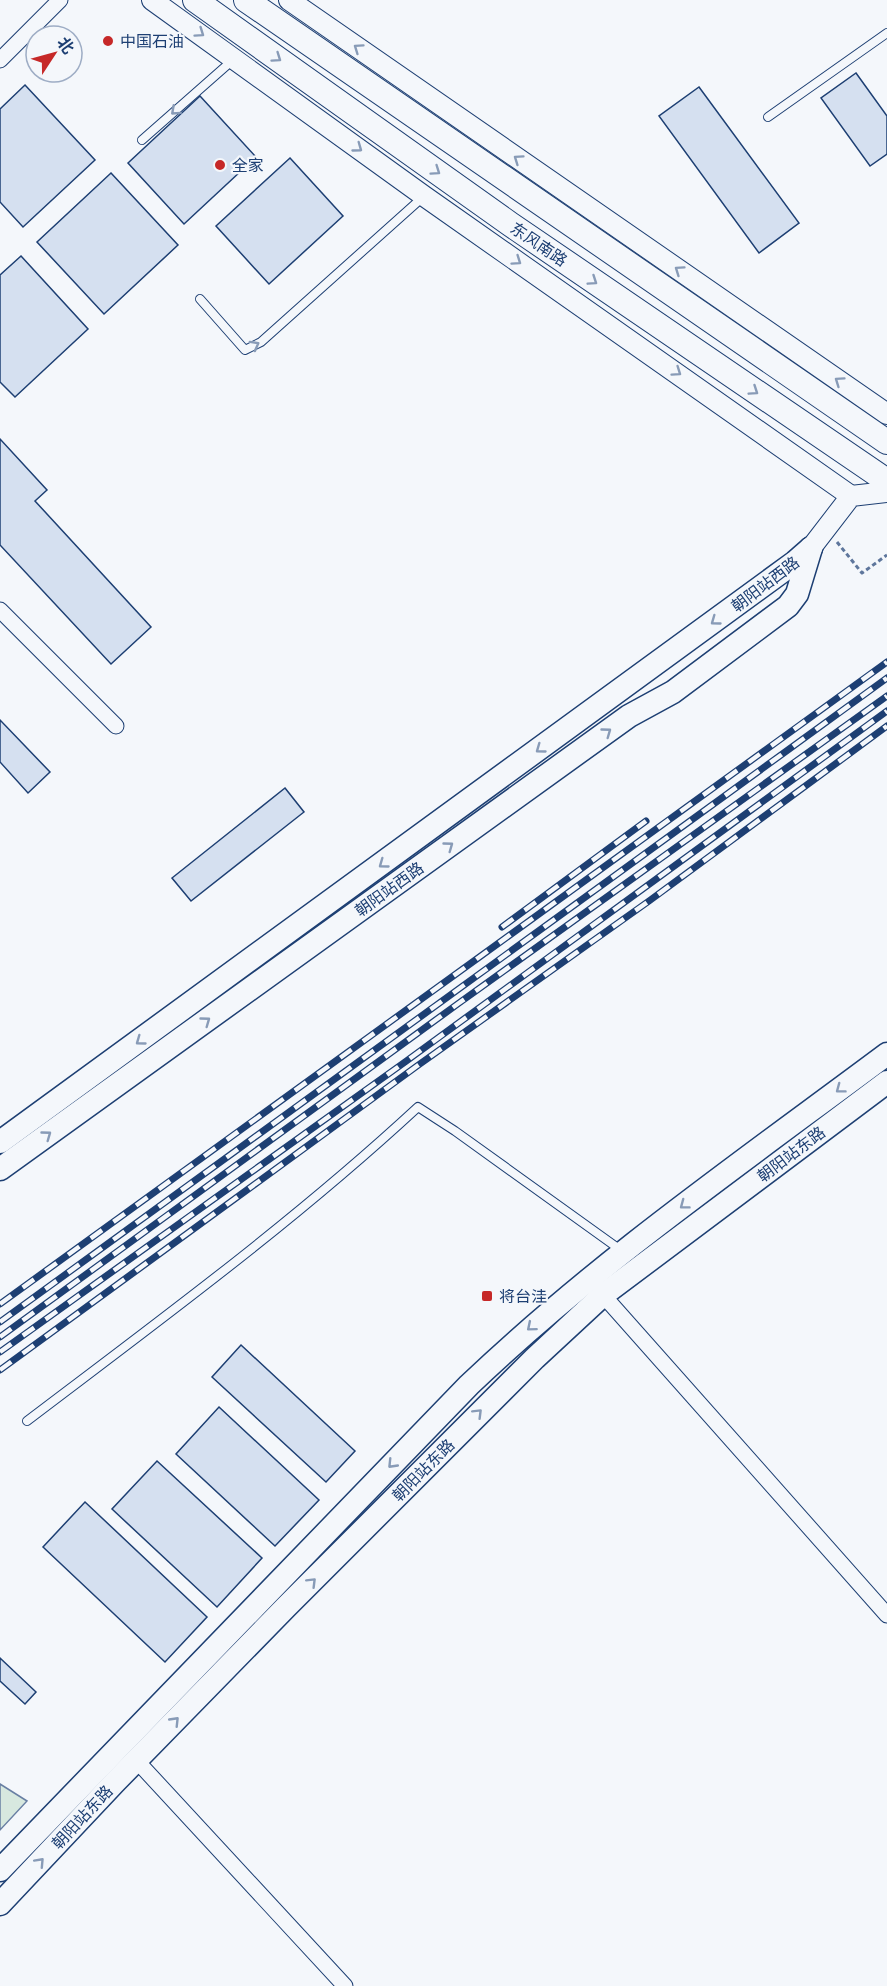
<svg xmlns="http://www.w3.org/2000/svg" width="887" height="1986" font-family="Karla,'Noto Sans SC',sans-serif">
<rect width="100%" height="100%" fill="#f4f7fb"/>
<polygon fill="#d7e8df" stroke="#687fa3" stroke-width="1.5" points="0,1784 27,1801 0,1830"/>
<g fill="#d5e0f0" stroke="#1d3f73" stroke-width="1.5">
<polygon points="856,73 887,116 887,154 870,166 821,98"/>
<polygon points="25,85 95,160 23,227 0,202 0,109"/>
<polygon points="699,87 799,223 759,253 659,116"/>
<polygon points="200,96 256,157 184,224 128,163"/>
<polygon points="290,158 343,216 269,284 216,226"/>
<polygon points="111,173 178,245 104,314 37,242"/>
<polygon points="21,256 88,329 15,397 0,382 0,275"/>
<polygon points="0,439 47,490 35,501 151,627 111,664 0,545"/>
<polygon points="0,720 50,772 28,793 0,762"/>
<polygon points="285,788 304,812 191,901 172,878"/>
<polygon points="241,1345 355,1451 326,1482 212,1377"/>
<polygon points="219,1407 319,1500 275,1546 176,1454"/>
<polygon points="157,1461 262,1558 217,1607 112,1509"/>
<polygon points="85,1502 207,1617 165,1662 43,1547"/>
<polygon points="0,1658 36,1692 25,1704 0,1681"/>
</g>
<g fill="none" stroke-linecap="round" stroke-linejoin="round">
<g stroke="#1d3f73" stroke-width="10">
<g id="service">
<polyline points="768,117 887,33"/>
<polyline points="142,140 234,59"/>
<polyline points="200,299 245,350 261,342 423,197"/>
<path d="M27,1421C160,1320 295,1221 418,1107L455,1131L622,1251"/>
</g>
</g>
<g stroke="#1d3f73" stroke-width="17">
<g id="minor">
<polyline points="0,60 60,0"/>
<polyline points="0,610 116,726"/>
<polyline points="603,1295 887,1615"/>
<polyline points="136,1760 345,1986"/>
</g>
</g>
<g stroke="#1d3f73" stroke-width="22">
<g id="tertiary">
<polyline points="152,0 424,196 851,496"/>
<polyline points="289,0 887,414"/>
<polyline points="811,548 851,496 887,492"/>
</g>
</g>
<g stroke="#1d3f73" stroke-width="25">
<g id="secondary">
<polyline points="0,1142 795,562 811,548"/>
<polyline points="0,1169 629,716 673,692 788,606 797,594 811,548"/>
<path d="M0,1870L469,1385C598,1262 745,1160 887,1054"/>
<polyline points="0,1904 115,1782 286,1607 535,1358 603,1295 887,1082"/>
</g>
</g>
<g stroke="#1d3f73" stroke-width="26">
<g id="primary">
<polyline points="195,0 510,224 887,481"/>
<polyline points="246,0 887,442"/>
</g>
</g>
<polyline stroke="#5e769c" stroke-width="3" stroke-dasharray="4.5 3" stroke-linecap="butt" points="837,542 862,573 887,555"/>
<use href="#service" stroke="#f4f7fb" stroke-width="8"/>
<use href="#minor" stroke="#f4f7fb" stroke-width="15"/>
<use href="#tertiary" stroke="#f4f7fb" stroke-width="20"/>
<use href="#secondary" stroke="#f4f7fb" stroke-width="22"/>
<use href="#primary" stroke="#f4f7fb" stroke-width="24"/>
<g stroke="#1d3f73" stroke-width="7">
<g id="rail">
<polyline points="502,927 646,821"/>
<polyline points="0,1304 887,662"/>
<polyline points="0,1322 887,678"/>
<polyline points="0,1337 459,1003 887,696"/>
<polyline points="0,1352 405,1062 887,711"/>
<polyline points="0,1370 417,1066 649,901 887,726"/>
</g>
</g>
<use href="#rail" stroke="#f4f7fb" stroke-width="4.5" stroke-dasharray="14" stroke-linecap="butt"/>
</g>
<defs><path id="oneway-chevron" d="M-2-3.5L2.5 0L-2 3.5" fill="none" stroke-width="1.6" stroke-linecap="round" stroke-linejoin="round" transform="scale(1.5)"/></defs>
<g stroke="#889bb7">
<use href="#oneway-chevron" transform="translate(200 33) rotate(35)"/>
<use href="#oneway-chevron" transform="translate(358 48) rotate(-145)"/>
<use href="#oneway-chevron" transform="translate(277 58) rotate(35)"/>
<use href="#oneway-chevron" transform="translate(175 111) rotate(138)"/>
<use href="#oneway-chevron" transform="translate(358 148) rotate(36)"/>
<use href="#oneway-chevron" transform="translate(518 159) rotate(-145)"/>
<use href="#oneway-chevron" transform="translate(436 171) rotate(35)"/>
<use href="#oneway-chevron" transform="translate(517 261) rotate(35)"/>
<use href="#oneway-chevron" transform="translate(679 270) rotate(-145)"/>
<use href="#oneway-chevron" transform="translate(593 281) rotate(34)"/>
<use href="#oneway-chevron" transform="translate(255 345) rotate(-29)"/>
<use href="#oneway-chevron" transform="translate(677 372) rotate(35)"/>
<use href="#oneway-chevron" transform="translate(839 381) rotate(-145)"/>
<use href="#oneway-chevron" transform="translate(754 391) rotate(34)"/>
<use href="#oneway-chevron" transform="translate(715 621) rotate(144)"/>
<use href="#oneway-chevron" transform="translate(607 732) rotate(-36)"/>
<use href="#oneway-chevron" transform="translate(540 749) rotate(144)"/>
<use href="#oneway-chevron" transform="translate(449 846) rotate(-36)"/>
<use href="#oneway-chevron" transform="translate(383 864) rotate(144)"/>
<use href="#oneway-chevron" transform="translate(206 1021) rotate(-36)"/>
<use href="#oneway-chevron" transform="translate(140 1041) rotate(144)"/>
<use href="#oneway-chevron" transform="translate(840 1089) rotate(143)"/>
<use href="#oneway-chevron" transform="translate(47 1135) rotate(-36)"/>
<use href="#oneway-chevron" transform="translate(684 1205) rotate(143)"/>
<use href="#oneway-chevron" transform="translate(531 1327) rotate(140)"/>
<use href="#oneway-chevron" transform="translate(478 1413) rotate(-45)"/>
<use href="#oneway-chevron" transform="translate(392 1464) rotate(134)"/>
<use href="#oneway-chevron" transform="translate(312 1582) rotate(-45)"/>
<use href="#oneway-chevron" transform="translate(175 1721) rotate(-46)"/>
<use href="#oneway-chevron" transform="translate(40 1862) rotate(-47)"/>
</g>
<g fill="#c62828" stroke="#f4f7fb" stroke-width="2">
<circle cx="108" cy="41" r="6"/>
<circle cx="220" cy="165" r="6"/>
<rect x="481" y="1290" width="12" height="12" rx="3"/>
</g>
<g text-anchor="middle" stroke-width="4.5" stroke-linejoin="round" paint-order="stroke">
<g font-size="16" fill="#1d3f73" stroke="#f4f7fb" text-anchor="start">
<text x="120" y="47">中国石油</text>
<text x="232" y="171">全家</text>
<text x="499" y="1302">将台洼</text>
</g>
<g font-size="16" fill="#1d3f73" stroke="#f4f7fb">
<text transform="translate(539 244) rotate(34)" y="6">东风南路</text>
<text transform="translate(765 584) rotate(-37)" y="6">朝阳站西路</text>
<text transform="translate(389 889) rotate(-36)" y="6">朝阳站西路</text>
<text transform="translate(791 1154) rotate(-37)" y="6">朝阳站东路</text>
<text transform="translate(423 1470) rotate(-45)" y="6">朝阳站东路</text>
<text transform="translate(82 1817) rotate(-47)" y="6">朝阳站东路</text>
</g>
</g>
<g transform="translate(54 54) rotate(54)"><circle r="28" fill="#f4f7fb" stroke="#9eadc5" stroke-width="1.5"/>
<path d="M0-4.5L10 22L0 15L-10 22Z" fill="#c62828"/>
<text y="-9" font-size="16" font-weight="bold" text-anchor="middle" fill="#1d3f73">北</text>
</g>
</svg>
